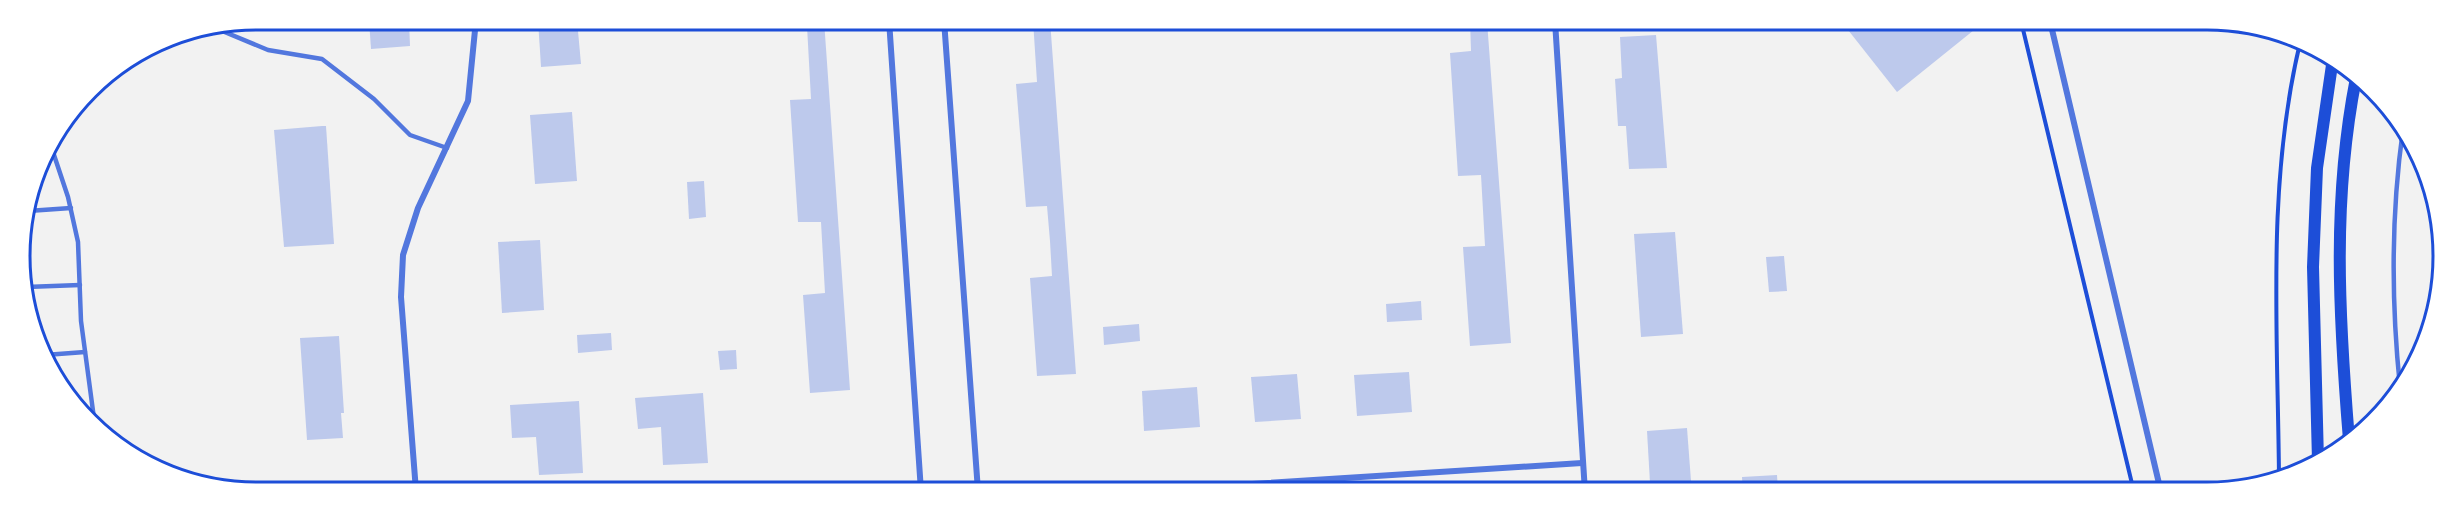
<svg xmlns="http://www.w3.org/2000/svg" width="2463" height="512" font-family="Inter,sans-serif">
<rect width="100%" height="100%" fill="#f2f2f2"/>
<g fill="#bdc9ec">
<polygon points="369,20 409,20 410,46 371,49"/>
<polygon points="538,20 577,20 581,64 541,67"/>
<polygon points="784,20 824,20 850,390 810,393 803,295 825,293 821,222 798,222 790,100 811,99 807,26 784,28"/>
<polygon points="1033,20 1050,20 1076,374 1037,376 1030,278 1052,276 1050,241 1047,206 1026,207 1016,84 1037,82"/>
<polygon points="1470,21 1487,21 1511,343 1470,346 1463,247 1485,246 1481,175 1458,176 1450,53 1471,51"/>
<polygon points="1841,21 1967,21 1974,30 1897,92"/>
<polygon points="1656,35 1667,168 1629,169 1626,126 1618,126 1615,79 1622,78 1620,37"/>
<polygon points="572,112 577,181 535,184 530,115"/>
<polygon points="322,126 326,126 334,244 284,247 274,130"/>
<polygon points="704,181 706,217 689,219 687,182"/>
<polygon points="1675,232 1683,334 1641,337 1634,234"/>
<polygon points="540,240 544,310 502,313 498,242"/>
<polygon points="1784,256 1787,291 1769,292 1766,257"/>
<polygon points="1421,301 1422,320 1387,322 1386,304"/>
<polygon points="1139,324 1140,341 1104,345 1103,327"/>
<polygon points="611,333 612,350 578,353 577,335"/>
<polygon points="339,336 344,413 341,413 343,438 307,440 300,338"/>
<polygon points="736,350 737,369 720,370 718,351"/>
<polygon points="1409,372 1412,412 1357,416 1354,375"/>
<polygon points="1297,374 1301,419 1255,422 1251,377"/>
<polygon points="1197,387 1200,427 1144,431 1142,391"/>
<polygon points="703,393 708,463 663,465 661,427 638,429 635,398"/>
<polygon points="579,401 583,473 539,475 536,437 512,438 510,405"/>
<polygon points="1687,428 1691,481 1650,483 1647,431"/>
<polygon points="1777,475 1778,492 1743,492 1742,477"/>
</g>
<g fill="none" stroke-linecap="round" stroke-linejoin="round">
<g stroke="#1d4ed8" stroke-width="4">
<polyline points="2021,21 2134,492"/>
<path d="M2279,479C2278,334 2266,185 2300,43"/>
</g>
<g stroke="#5277de" stroke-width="4.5">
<polyline points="215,28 268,50 322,59 374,99 410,135 447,148"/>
<polyline points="50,143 68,197 78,242 81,321 95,426"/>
<polyline points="28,211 71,208"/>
<polyline points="26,287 80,285"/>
<polyline points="45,355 85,352"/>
<path d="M2400,387C2391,300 2391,215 2403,129"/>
</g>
<g stroke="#5277de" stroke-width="6">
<polyline points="889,20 921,491"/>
<polyline points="944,20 978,491"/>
<polyline points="1555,21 1585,492"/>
<polyline points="2050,21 2161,492"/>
<polyline points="416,491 401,297 403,255 418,208 468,101 476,20"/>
<polyline points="1141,491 1582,463"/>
</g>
<g stroke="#1d4ed8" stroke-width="12">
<path d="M2349,440C2339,317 2332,200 2356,78"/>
<polyline points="2318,461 2313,267 2317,168 2333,58"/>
</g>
</g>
<path d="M0 0H2463V512H0ZM256 30H2207A226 226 0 0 1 2433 256V256A226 226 0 0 1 2207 482H256A226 226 0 0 1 30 256V256A226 226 0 0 1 256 30Z" fill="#fff" fill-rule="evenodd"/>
<path fill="none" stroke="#1d4ed8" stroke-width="3" d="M256 30H2207A226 226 0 0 1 2433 256V256A226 226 0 0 1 2207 482H256A226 226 0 0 1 30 256V256A226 226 0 0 1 256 30Z"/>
</svg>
